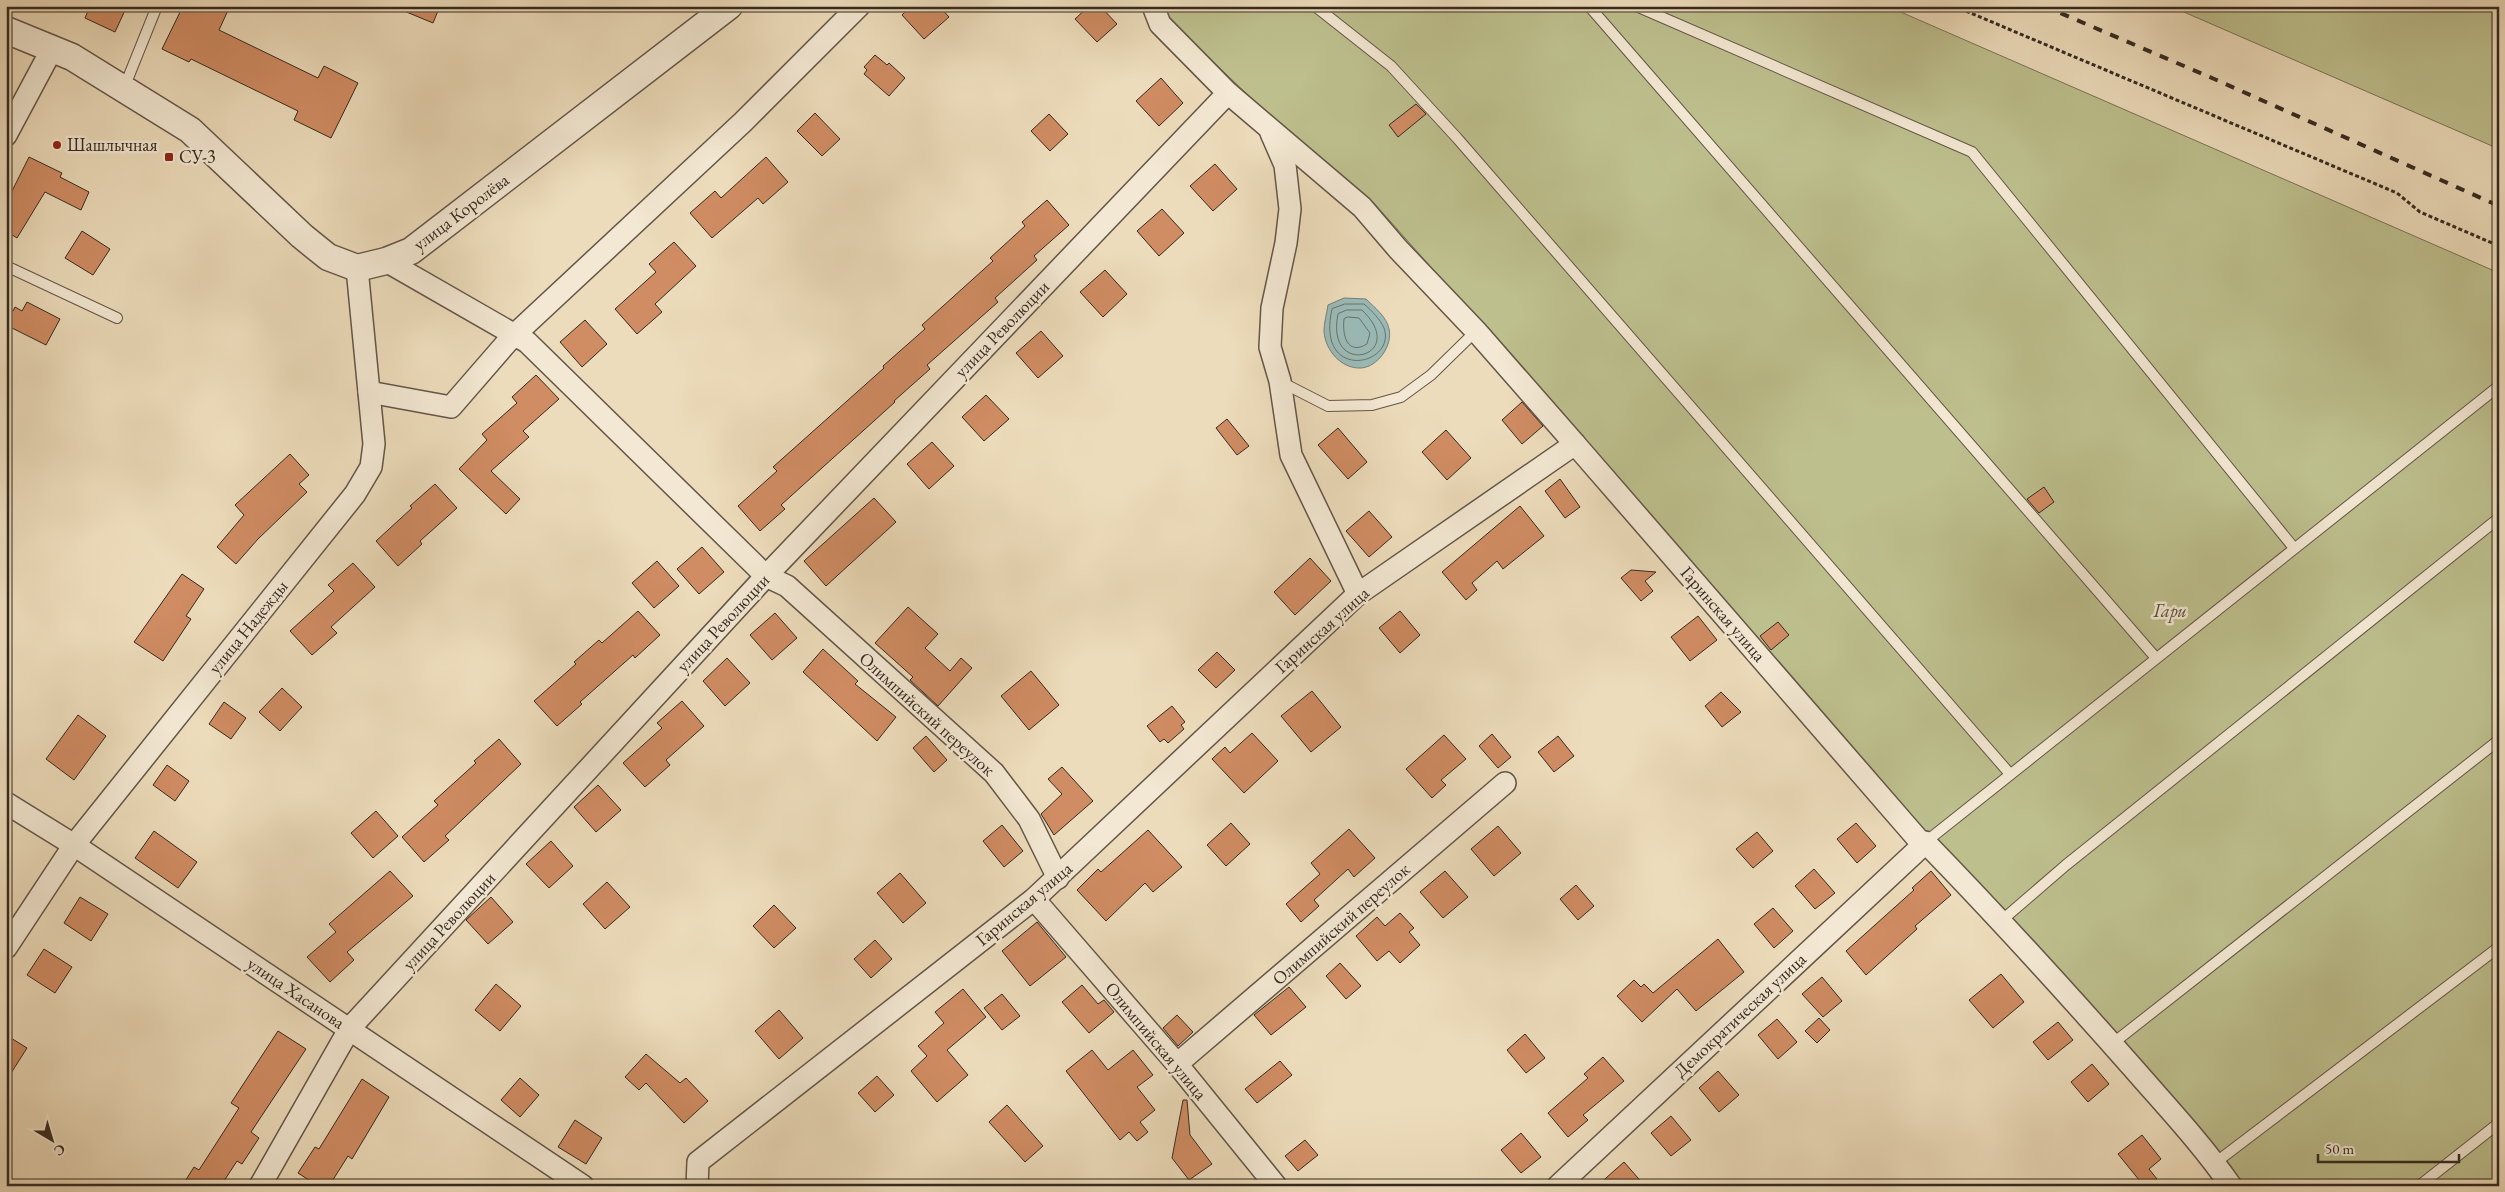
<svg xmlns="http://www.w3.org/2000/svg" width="2505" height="1192" font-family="'EB Garamond',serif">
<rect width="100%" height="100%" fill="#eddcbb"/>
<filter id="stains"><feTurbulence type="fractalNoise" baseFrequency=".004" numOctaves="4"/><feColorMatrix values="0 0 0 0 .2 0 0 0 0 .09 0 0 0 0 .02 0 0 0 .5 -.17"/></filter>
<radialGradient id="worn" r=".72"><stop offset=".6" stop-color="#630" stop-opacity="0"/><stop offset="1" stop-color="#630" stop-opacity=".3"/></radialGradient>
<g fill="#bdbf8d" stroke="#797457">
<polygon points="1164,6 1887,6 2499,273 2499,1186 2229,1186 1500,345 1374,203 1306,150 1169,20"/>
<polygon points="2170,6 2499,6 2499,149"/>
</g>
<path fill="#9abab6" stroke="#72807a" d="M1344,298L1366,299C1374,307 1387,317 1389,329C1393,345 1378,367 1361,368C1341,369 1325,350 1324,331C1324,322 1327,313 1328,305Z"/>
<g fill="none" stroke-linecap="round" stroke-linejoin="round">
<g stroke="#68726c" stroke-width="1">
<path d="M1345,304H1364C1372,311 1380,319 1384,328C1397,366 1315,383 1332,309Z"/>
<path d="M1347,310H1362C1411,357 1324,380 1338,314Z"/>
<path d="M1348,317L1359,318L1370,333L1367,344C1347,356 1342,335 1344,319Z"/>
</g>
</g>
<g fill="#d08c63" stroke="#352a21">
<polygon points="90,6 127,6 115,32 85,18"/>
<polygon points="183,6 230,6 219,30 318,78 324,66 358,83 331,138 294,120 298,111 191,59 189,62 162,49"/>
<polygon points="392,6 440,6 433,23"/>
<polygon points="911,6 939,6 949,17 924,39 902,15"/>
<polygon points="1089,6 1100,6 1117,24 1097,42 1075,19"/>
<polygon points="875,55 887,65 889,63 905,78 889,96 864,74 867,70 864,67"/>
<polygon points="1161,78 1183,103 1159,126 1136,101"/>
<polygon points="1416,104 1426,114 1398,137 1389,125"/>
<polygon points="815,113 840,139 822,156 797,131"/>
<polygon points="1049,114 1068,134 1050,151 1031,131"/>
<polygon points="29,157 62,173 60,177 89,192 81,210 45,192 17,238 6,231 6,203"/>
<polygon points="766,157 788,182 763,204 758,198 712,238 690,213 715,191 721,198"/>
<polygon points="1215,164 1237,189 1213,211 1190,186"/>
<polygon points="1047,200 1069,225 1034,256 1037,260 995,298 998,302 927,365 930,369 894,401 895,402 781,505 785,509 760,531 738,506 777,471 773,467 884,368 883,366 925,329 922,325 993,261 990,258 1025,226 1022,222"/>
<polygon points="1162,209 1184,233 1159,256 1137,231"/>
<polygon points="82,231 110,249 93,275 65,258"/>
<polygon points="674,242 696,266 655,304 662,312 637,334 615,309 656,272 649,264"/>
<polygon points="1105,270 1127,294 1103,317 1080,292"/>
<polygon points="27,302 60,319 46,345 6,325 6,307 13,311 15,307 22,311"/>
<polygon points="585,320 607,344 582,367 560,342"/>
<polygon points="1041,331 1063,356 1038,378 1016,353"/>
<polygon points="536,375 559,399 523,431 529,437 491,471 520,499 506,514 459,469 487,440 482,434 517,403 512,397"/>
<polygon points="986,395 1009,419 984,441 962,417"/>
<polygon points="1522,402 1543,426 1522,444 1502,420"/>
<polygon points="1227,419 1249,446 1237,455 1216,428"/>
<polygon points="1338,428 1367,462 1348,479 1318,445"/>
<polygon points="1446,430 1471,458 1447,480 1422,452"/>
<polygon points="932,442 954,466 929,489 907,464"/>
<polygon points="290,454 309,475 299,484 307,492 258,539 236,564 217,547 244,515 235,505"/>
<polygon points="1560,479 1580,507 1565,518 1545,491"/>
<polygon points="435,484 457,508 420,541 422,544 398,566 376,541 412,508 410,506"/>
<polygon points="2044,487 2054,502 2039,513 2027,499"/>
<polygon points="874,498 896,522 826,586 804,561"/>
<polygon points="1520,506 1544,536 1503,569 1497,561 1472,583 1477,590 1466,600 1442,572"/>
<polygon points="1369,511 1392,537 1369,557 1346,531"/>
<polygon points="702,547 724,572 699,594 677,569"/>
<polygon points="1310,558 1331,581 1295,615 1274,592"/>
<polygon points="657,561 679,586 654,608 632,583"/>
<polygon points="353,563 375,587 331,627 337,633 312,655 290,631 334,591 328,585"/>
<polygon points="1631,570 1656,572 1645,581 1653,591 1641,601 1621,578"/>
<polygon points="182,574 204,589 186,616 191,619 163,661 134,642"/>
<polygon points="908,607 938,634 925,648 950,671 961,658 972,668 938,706 910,680 913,677 875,643"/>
<polygon points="638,611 660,635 635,658 633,655 580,702 582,704 557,726 534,701 576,664 574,662 599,640 602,643"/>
<polygon points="1400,611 1420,635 1400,653 1379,628"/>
<polygon points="775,613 797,638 772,660 750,635"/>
<polygon points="1698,616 1717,640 1690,661 1671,637"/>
<polygon points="1778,622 1789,635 1771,650 1760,636"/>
<polygon points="823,649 858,681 855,684 896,717 877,741 803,672"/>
<polygon points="1217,652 1235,670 1216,688 1198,670"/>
<polygon points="727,658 750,683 725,706 703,681"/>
<polygon points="1031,671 1059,705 1029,730 1001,696"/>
<polygon points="282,688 302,707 280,731 259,712"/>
<polygon points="1312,691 1341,727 1311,752 1281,716"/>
<polygon points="1721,692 1741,712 1722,727 1705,706"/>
<polygon points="682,701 704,726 666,760 670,765 645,787 623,763 662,728 657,723"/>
<polygon points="224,702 246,718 231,739 209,724"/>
<polygon points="1172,706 1185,722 1181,725 1184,729 1168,743 1164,739 1160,742 1147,726"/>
<polygon points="78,715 106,736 74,780 46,759"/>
<polygon points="1252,733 1278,761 1244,793 1212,759 1225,747 1230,753"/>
<polygon points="1492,734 1511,757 1498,768 1479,746"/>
<polygon points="1444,735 1466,759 1441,780 1446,785 1432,798 1406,769"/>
<polygon points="926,736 947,760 934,772 913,748"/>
<polygon points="1558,736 1574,756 1554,772 1538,752"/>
<polygon points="499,739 521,764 445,836 449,840 424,862 402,837 438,805 434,801 476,763 474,761"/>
<polygon points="167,765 189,781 175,801 153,785"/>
<polygon points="1062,767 1093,801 1054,835 1041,814 1062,794 1048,779"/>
<polygon points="598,785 621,810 596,832 574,807"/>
<polygon points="376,811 398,836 373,858 351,833"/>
<polygon points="1231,823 1250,844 1226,866 1207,845"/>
<polygon points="1856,823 1876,846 1857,863 1837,839"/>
<polygon points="1002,825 1023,851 1004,867 983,841"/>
<polygon points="1498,826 1521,853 1494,876 1471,849"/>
<polygon points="1349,829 1375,858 1354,877 1348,869 1314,900 1319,906 1301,922 1286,904 1320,874 1311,863"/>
<polygon points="1148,830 1182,867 1153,892 1145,883 1106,921 1077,890 1098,869 1101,872"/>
<polygon points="154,831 197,862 178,888 135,858"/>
<polygon points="1757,832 1773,851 1753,868 1736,849"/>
<polygon points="551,841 573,866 549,888 526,864"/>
<polygon points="1814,869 1835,893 1815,909 1795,886"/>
<polygon points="390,871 413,896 347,952 354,960 330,982 307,957 336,932 329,924"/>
<polygon points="1445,871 1468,897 1443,918 1420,892"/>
<polygon points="1931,871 1951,895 1915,926 1917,929 1866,975 1846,951 1914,890 1912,888"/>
<polygon points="900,873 926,903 903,923 877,893"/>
<polygon points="607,882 630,907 605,929 583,904"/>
<polygon points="1576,885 1594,906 1578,920 1560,899"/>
<polygon points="80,897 108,914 91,941 64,923"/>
<polygon points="491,897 513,922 488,944 466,920"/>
<polygon points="774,905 796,928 774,948 753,926"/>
<polygon points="1773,908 1793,931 1774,948 1754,924"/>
<polygon points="1400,913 1414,928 1409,932 1420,945 1400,963 1389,951 1377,961 1356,936 1377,917 1385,926"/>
<polygon points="1037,922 1066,957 1030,986 1002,951"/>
<polygon points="1718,939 1744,972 1696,1011 1677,989 1642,1022 1617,996 1634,980 1641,987 1644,984 1653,993"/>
<polygon points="875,940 892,959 871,978 854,959"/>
<polygon points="44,949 72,967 55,993 27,975"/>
<polygon points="1340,963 1361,986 1346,999 1326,976"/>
<polygon points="2001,974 2024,1002 1993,1028 1969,1000"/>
<polygon points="1822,977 1842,1001 1823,1017 1802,994"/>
<polygon points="496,984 521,1006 500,1031 475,1010"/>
<polygon points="1082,985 1098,1004 1104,1000 1114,1012 1089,1033 1062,1002"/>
<polygon points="1289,987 1306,1007 1271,1035 1254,1015"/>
<polygon points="963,989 986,1017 947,1050 968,1075 937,1102 911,1071 927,1056 918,1046 944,1023 935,1012"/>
<polygon points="1002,994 1020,1016 1002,1030 984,1008"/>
<polygon points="779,1010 803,1038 779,1059 755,1031"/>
<polygon points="1177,1015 1193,1032 1178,1046 1163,1028"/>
<polygon points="1819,1018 1830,1030 1817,1043 1805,1031"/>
<polygon points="1777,1019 1797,1042 1778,1059 1758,1035"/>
<polygon points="2058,1022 2073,1040 2048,1060 2033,1042"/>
<polygon points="278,1031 306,1049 251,1132 259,1138 242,1164 237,1161 222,1184 224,1186 182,1186 194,1167 199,1170 239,1108 231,1103"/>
<polygon points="1525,1034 1545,1058 1526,1073 1507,1050"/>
<polygon points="6,1035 27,1048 6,1081"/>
<polygon points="1092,1050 1108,1070 1133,1050 1153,1075 1137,1087 1155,1110 1140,1122 1148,1132 1137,1141 1129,1132 1120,1140 1066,1071"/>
<polygon points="646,1054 680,1083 686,1078 708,1101 684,1123 646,1083 639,1090 625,1077"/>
<polygon points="1603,1057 1624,1081 1583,1115 1588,1120 1568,1137 1548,1113 1588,1078 1584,1074"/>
<polygon points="1280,1061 1292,1075 1257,1103 1245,1089"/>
<polygon points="2092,1064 2109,1084 2088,1102 2071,1082"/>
<polygon points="1718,1071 1739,1095 1719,1112 1699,1088"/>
<polygon points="877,1076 894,1095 875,1112 858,1093"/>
<polygon points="520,1078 539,1095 520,1117 501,1100"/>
<polygon points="362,1079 389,1097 352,1159 348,1156 329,1186 318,1186 298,1173 315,1147 319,1149"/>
<polygon points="1183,1100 1187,1100 1190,1135 1212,1164 1189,1180 1172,1158"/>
<polygon points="1007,1105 1043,1146 1025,1162 989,1122"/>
<polygon points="1671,1116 1691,1140 1671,1156 1651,1133"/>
<polygon points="575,1120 602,1138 586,1164 558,1147"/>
<polygon points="1521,1133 1541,1157 1521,1173 1501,1150"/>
<polygon points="2142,1135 2161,1159 2149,1169 2157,1179 2150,1186 2144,1186 2118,1154"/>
<polygon points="1305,1140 1318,1155 1298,1171 1285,1156"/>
<polygon points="1624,1162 1645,1186 1597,1186"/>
</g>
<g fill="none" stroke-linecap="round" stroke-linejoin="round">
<g stroke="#635648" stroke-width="12">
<g id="service">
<polyline points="1315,6 1391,66 1457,138 2010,774"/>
<polyline points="1589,6 2156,658"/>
<polyline points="1636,6 1972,152 2294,548"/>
<polyline points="124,88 157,6"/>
<polyline points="6,266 117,318"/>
<polyline points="1281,382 1328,406 1372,405 1401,397 1431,375 1476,331"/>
<polyline points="1923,844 2499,386"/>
<polyline points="2001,921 2066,865 2499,518"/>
<polyline points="2112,1044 2499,740"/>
<polyline points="2215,1163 2499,947"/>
<polyline points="2419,1186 2499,1123"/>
</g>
</g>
<g stroke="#635648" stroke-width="24">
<g id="minor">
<polyline points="1153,6 1160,24 1228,93 1362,207 1398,249 1476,331 1575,444"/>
<polyline points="1271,133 1285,165 1290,209 1286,243 1272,308 1270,347 1280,381 1291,455 1358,594"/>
<polyline points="6,135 52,49"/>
<polyline points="386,261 527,342 766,576 787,586 994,773 1029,819 1058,878"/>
<polyline points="369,392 451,407 510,339 743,122 859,6"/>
<polyline points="6,803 74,845 583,1186"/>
<path d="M1925,842C1997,916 2066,992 2134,1069C2167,1107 2202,1144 2231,1186"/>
<polyline points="1034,899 1177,1064 1276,1186"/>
<polyline points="6,948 74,845 355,494 371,467 374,444 357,268"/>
<polyline points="1177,1064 1505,783"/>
<polyline points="260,1186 350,1028 766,576 1228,93"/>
<polyline points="697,1186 698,1162 1034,899 1358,594 1575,444 1923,845 1558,1186"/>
</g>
</g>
<g stroke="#635648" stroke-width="29">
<polyline id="tertiary" points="6,30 72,57 190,130 302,236 328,257 357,268 386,261 411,251 729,6"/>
</g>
<polyline stroke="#352a21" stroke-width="3" stroke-dasharray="4 2.5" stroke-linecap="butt" points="1954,6 2397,193 2420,212 2499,246"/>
<use href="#service" stroke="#f3e8d3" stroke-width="10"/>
<use href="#minor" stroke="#f3e8d3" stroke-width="21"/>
<use href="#tertiary" stroke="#f3e8d3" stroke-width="26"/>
<polyline stroke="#352a21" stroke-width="4" stroke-dasharray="9 9" stroke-linecap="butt" points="2044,6 2212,78 2499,206"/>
</g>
<g fill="#8f2418" stroke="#f3e8d3" stroke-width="2">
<circle cx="57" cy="145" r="5"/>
<rect x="164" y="152" width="10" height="10" rx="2.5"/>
</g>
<g text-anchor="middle" stroke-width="5" stroke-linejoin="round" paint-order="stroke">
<g font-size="18" fill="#352a21" stroke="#f3e8d3" text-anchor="start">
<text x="67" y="151">Шашлычная</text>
<text x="179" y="163">СУ-3</text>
</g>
<g font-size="18" fill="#352a21" stroke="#f3e8d3">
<text transform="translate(461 212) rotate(-37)" y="6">улица Королёва</text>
<text transform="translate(1002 329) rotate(-46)" y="6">улица Революции</text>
<text transform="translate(1723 614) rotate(49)" y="6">Гаринская улица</text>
<text transform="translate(723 623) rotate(-47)" y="6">улица Революции</text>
<text transform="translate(248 627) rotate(-51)" y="6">улица Надежды</text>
<text transform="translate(1322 630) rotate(-42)" y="6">Гаринская улица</text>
<text transform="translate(927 714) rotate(42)" y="6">Олимпийский переулок</text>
<text transform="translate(1024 904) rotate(-40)" y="6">Гаринская улица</text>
<text transform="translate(449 921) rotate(-47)" y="6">улица Революции</text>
<text transform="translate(1341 924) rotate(-41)" y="6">Олимпийский переулок</text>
<text transform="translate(296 993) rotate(34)" y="6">улица Хасанова</text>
<text transform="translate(1740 1015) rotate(-43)" y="6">Демократическая улица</text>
<text transform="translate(1156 1041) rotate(50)" y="6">Олимпийская улица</text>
</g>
<g font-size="18" font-style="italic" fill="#574f3c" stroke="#f3e8d3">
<text x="2170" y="617">Гари</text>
</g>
</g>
<rect width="2505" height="1192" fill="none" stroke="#eddcbb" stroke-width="25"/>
<rect x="8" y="8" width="2490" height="1177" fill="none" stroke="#352a21" stroke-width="2.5"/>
<rect x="12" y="12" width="2480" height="1167" fill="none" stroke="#352a21"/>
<g transform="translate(52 1140) rotate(142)" stroke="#f3e8d3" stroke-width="4" paint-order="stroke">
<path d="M0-4L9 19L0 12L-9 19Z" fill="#352a21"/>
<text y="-8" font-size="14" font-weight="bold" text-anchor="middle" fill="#352a21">С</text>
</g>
<path d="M2318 1154v8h141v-8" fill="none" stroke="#352a21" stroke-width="2.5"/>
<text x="2325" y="1154" font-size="15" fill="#352a21" stroke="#f3e8d3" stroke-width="4" paint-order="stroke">50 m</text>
<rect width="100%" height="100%" filter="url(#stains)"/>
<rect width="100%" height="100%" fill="url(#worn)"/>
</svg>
